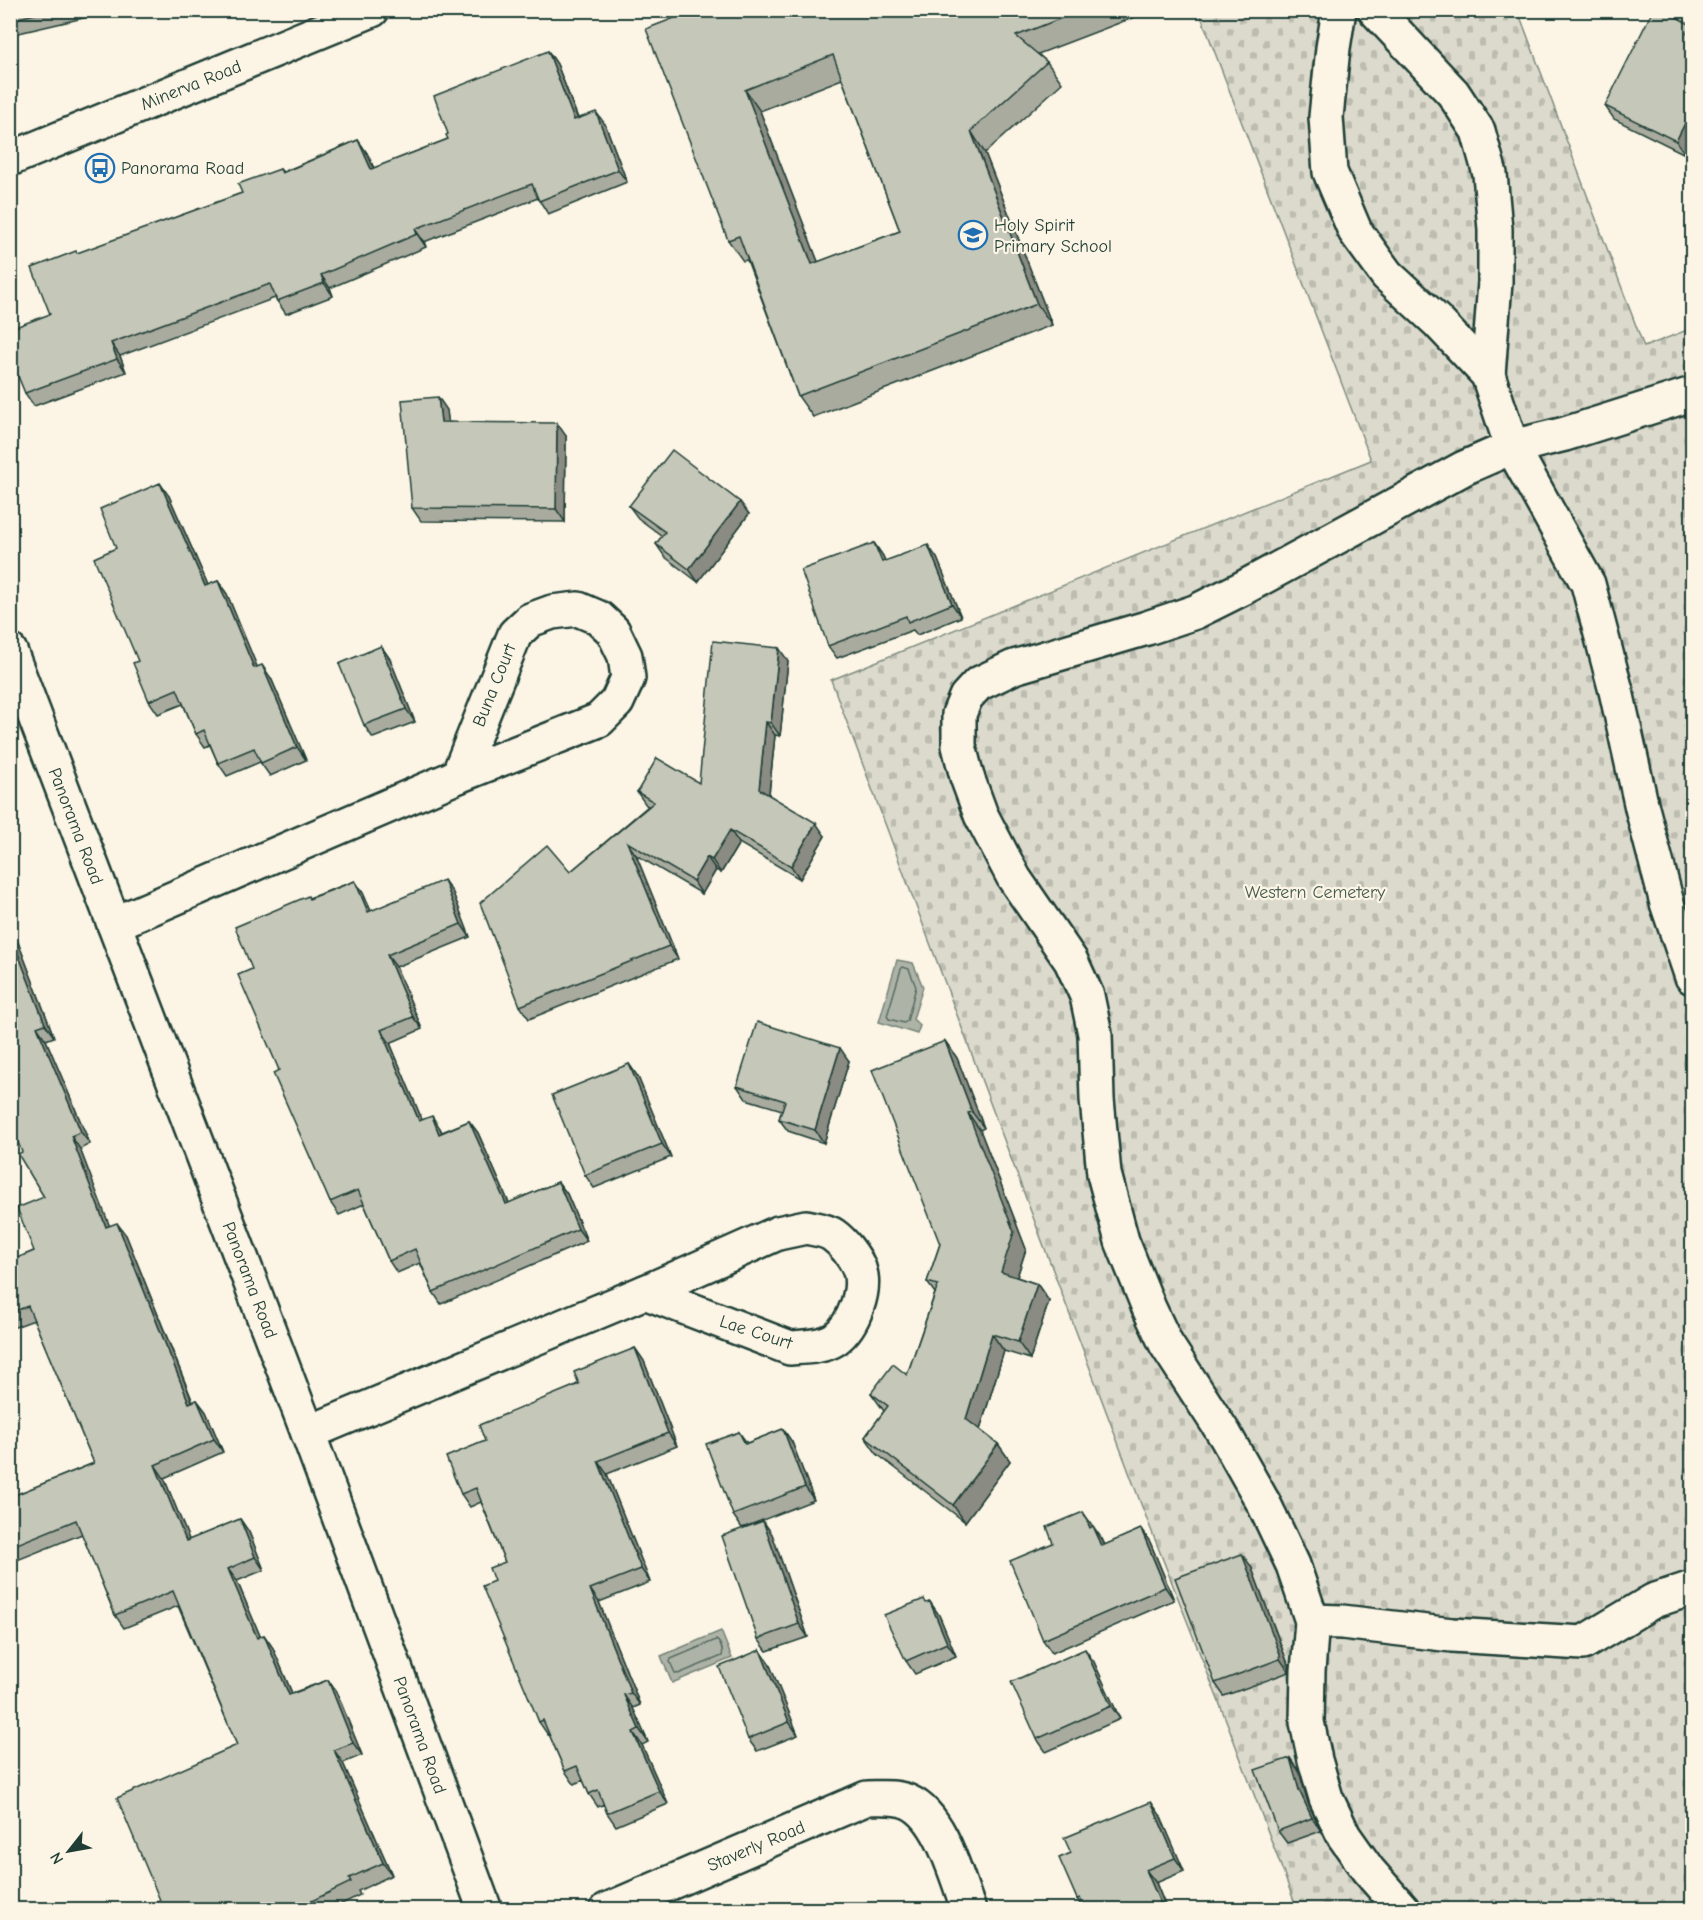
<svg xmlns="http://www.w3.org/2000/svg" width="1703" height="1920" font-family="'Comic Neue',sans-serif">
<defs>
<pattern id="cemetery-stones" width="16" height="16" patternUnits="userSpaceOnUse" patternTransform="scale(1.5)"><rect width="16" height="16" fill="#dcdacc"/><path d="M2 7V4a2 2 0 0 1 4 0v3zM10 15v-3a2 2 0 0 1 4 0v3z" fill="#bcbcb0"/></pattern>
</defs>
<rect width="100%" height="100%" fill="#fcf5e5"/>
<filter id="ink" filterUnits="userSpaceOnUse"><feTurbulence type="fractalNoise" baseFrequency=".0167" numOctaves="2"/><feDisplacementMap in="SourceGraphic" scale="12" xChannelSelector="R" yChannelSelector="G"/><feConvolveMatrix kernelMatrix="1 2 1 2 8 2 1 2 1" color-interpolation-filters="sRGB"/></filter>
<g filter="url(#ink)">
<polygon fill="url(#cemetery-stones)" stroke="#7e8c80" stroke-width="1.5" points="1199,11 1518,11 1644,347 1692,328 1692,1909 1297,1909 1228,1725 1141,1504 831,680 1371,460"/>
<g fill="#aeb3a7" stroke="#758479" stroke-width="1.5">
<polygon points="897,960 913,963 923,987 913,1019 920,1026 917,1034 879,1022"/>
<polygon points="721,1631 732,1658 672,1683 661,1656"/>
</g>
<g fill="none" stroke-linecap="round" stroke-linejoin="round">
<g stroke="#586c62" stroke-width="1.5">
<polygon points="903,967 909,969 916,987 907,1021 904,1023 889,1019 887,1016 901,969"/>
<path d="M716,1640C720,1642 724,1651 722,1656L678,1674L675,1673L670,1662L671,1659Z"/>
</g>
<g stroke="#1f3d34" stroke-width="38">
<g id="minor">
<polyline points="1339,10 1333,48 1326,117 1330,172 1355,231 1387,275 1437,321 1488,375 1512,447 1588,584 1616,691 1642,808 1667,903 1692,977"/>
<polyline points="1375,10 1453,93 1478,131 1490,174 1495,229 1495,282 1488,375"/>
<polyline points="10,159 372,10"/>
<polygon points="578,609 599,618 613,631 625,656 628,678 617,702 599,720 458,776 515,634 530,620 552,612"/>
<polyline points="10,651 308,1433 485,1910"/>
<polyline points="114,924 458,776"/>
<path d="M806,1227C814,1229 826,1230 833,1235C843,1242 854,1256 859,1268C867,1289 854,1325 835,1339C823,1347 804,1347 790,1348L645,1292L778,1233Z"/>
<polyline points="308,1433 645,1292"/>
<polyline points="1312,1621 1342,1622 1452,1635 1583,1643 1653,1601 1692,1588"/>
<path d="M607,1910L867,1798C880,1798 896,1796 909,1802C942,1817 956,1877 969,1910"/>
<polyline points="1403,1910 1368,1870 1344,1836 1326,1798 1315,1760 1307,1722 1308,1671 1312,1621 1293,1565 1264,1504 1225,1435 1166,1344 1149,1308 1122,1241 1104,1174 1097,1099 1095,1034 1087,996 1071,961 1014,878 981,815 967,777 959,746 959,714 966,697 978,684 1014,667 1147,628 1195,612 1243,588 1464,468 1512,447 1565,434 1692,394"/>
</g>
</g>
<use href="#minor" stroke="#fcf5e5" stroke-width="33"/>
</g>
<g fill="#a9ab9f" stroke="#1f3d34" stroke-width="1.5" fill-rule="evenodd">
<polygon points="10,10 118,10 10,35"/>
<path d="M695,10H1153L1038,54L1047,62L1062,83L985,153L1052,325L813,417L798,396L747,260L743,261L728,240ZM842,79L900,231L818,262L760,111Z"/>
<polygon points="1692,26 1685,154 1614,119 1605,106"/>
<polygon points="548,51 557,64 578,118 605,124 627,182 548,214 538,198 424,242 426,247 330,288 333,296 286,314 275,298 120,356 126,372 34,406 25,393 78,253 242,193 280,169 283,172 358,140 367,153 374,168 448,139 448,134"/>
<polygon points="447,410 448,422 566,436 565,522 421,521 412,508"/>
<polygon points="169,496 208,585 218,581 227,594 257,667 271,678 306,760 270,776 260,762 227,776 218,763 210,745 205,747 196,734 183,704 158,714 149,701 138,661 116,548"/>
<polygon points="740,502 749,514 698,582 665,557 656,544 662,536 638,518 629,506"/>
<polygon points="874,543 883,556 885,561 937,558 961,617 917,635 913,630 837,658 828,646"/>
<polygon points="381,646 390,659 415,722 373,738 364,725"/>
<polygon points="788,661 780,736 775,735 769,795 825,836 800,879 739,843 721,873 716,870 702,894 636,855 678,959 529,1019 520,1006 570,872 648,806 646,805 637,792 699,783"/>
<polygon points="355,881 363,893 371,911 453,893 470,937 396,967 422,1029 390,1043 422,1120 440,1128 442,1132 469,1121 478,1133 509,1203 558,1182 567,1194 587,1241 441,1304 433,1292 420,1263 397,1273 389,1261 364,1204 339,1215 330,1202 279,1070 252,969 309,898"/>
<polygon points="21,950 54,1037 46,1040 90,1144 80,1149 109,1226 126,1235 193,1402 197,1400 206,1412 223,1452 164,1478 189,1540 240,1519 249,1532 264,1570 237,1581 260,1636 264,1635 273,1648 292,1693 328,1680 337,1693 362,1755 343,1763 392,1875 358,1891 360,1895 330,1910 138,1910 160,1900 237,1745 178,1606 124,1628 115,1615 82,1534 10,1563 10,1497 94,1463 34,1320 10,1329 10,1261 34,1251 44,1197 22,1152"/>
<polygon points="945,1041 957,1058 984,1128 980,1130 1026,1249 1017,1277 1037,1284 1049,1301 1030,1359 1004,1351 980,1430 998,1444 1010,1461 965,1522 877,1454 865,1437 884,1411 871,1393 907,1375 935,1293 927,1282 940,1244"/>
<polygon points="849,1061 824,1143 788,1131 779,1119 782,1110 746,1099 737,1086"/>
<polygon points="629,1064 638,1077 671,1157 594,1188 585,1175"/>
<polygon points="635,1348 644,1361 677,1446 607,1474 650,1582 599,1602 640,1705 633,1708 648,1742 642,1745 668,1804 616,1826 607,1813 604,1804 598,1807 589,1794 583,1780 574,1784 565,1771 549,1734 548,1735 539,1722 494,1581 505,1562 481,1502 470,1507 461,1494 485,1441"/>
<polygon points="783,1429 792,1442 814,1500 742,1528 733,1515 739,1432 747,1443"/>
<polygon points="763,1521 772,1534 808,1637 767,1651 758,1639"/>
<polygon points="1092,1526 1102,1539 1105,1545 1141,1529 1150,1542 1174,1600 1052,1653 1043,1640"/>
<polygon points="1251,1566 1289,1667 1289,1672 1224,1696 1215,1683"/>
<polygon points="930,1602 939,1615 956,1656 915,1674 906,1661 927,1603"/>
<polygon points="760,1650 769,1663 798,1735 757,1751 748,1739"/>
<polygon points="1094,1662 1120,1719 1046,1752 1037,1739"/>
<polygon points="1290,1758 1299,1771 1308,1803 1321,1831 1287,1843 1278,1831"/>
<polygon points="1151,1802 1160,1815 1184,1871 1156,1883 1167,1910 1084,1910 1077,1899 1071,1853"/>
</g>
<g fill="#8a8b82" stroke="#1f3d34" stroke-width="1.5">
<polygon points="1691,25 1692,26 1692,41 1687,33"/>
<polygon points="548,51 557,64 583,133 574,120"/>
<polygon points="745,90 760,111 827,285 812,264"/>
<polygon points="1692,109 1692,140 1685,154 1676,141"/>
<polygon points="596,112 605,124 627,182 618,170"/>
<polygon points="971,131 985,153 1052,325 1037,304"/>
<polygon points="358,140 367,153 380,182 371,169"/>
<polygon points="415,229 424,242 426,247 417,234"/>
<polygon points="321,275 330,288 333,296 324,283"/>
<polygon points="111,343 120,356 126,372 117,359"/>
<polygon points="438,397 447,410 450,435 441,422"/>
<polygon points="557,423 566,436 565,522 556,509"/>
<polygon points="160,483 169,496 214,599 205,586"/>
<polygon points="740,502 749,514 698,582 689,569"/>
<polygon points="874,543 883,556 891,575 882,562"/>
<polygon points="928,545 937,558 961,617 952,604"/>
<polygon points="218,581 227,594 263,681 254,668"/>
<polygon points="381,646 390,659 415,722 406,709"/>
<polygon points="779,648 788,661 780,736 771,723"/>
<polygon points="262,665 271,678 306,760 297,747"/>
<polygon points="766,722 775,735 768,802 759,789"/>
<polygon points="816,823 825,836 800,879 791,866"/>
<polygon points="730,830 739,843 721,873 712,860"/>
<polygon points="627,842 636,855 678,959 669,946"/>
<polygon points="707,857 716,870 702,894 693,881"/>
<polygon points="444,880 453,893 470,937 461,924"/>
<polygon points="355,881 363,893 377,925 368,912"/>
<polygon points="10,919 21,950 54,1037 45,1024 10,933"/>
<polygon points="387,955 396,967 422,1029 413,1017"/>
<polygon points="37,1027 46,1040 90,1144 81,1132"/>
<polygon points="381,1030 390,1043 428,1134 419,1121"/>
<polygon points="945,1041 957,1058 984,1128 972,1112"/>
<polygon points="840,1048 849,1061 824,1143 815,1130"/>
<polygon points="629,1064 638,1077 671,1157 662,1144"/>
<polygon points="968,1113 980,1130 1026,1249 1013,1289 1001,1272"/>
<polygon points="432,1116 440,1128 447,1146 439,1134"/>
<polygon points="469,1121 478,1133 515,1217 506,1204"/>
<polygon points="71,1136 80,1149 115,1240 106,1227"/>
<polygon points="558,1182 567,1194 587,1241 578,1229"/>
<polygon points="117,1223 126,1235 198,1416 189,1403"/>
<polygon points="1037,1284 1049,1301 1030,1359 1018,1342"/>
<polygon points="992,1334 1004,1351 978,1436 966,1419"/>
<polygon points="635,1348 644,1361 677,1446 668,1433"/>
<polygon points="197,1400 206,1412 223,1452 214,1439"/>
<polygon points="783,1429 792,1442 814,1500 805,1487"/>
<polygon points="998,1444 1010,1461 965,1522 953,1505"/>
<polygon points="598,1461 607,1474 650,1582 641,1569"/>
<polygon points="155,1465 164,1478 195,1554 186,1541"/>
<polygon points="1083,1512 1092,1525 1099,1541 1090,1528"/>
<polygon points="240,1519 249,1532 264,1570 255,1557"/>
<polygon points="763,1521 772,1534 808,1637 799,1624"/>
<polygon points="1093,1526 1102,1539 1111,1559 1102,1546"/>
<polygon points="1141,1529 1150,1542 1174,1600 1165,1587"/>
<polygon points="1242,1554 1251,1566 1289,1667 1289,1672 1280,1659"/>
<polygon points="228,1569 237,1581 266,1650 257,1638"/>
<polygon points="590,1589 599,1602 640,1705 631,1693"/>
<polygon points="930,1602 939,1615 956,1656 947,1643"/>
<polygon points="264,1635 273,1648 298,1708 289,1695"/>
<polygon points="1085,1649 1094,1662 1120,1719 1111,1706"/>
<polygon points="760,1650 769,1663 798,1735 789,1722"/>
<polygon points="328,1680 337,1693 362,1755 353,1743"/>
<polygon points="624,1695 633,1708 648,1742 639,1729"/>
<polygon points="633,1732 642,1745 668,1804 659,1791"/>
<polygon points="334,1750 343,1763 392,1875 383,1863"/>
<polygon points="1290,1758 1299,1771 1308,1803 1321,1831 1312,1818 1299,1790"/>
<polygon points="1151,1802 1160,1815 1184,1871 1175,1858"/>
<polygon points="1146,1870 1156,1883 1167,1910 1163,1910"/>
</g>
<g fill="#c5c7b9" stroke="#1f3d34" stroke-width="1.5" fill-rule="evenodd">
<polygon points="10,10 52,10 10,20"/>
<path d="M695,10H1082L1016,36L1047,62L971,131L1037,304L798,396L739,236L728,240L646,29ZM833,55L900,231L812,264L745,90Z"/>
<polygon points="1653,10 1664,10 1691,25 1687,33 1692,36 1692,76 1690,81 1692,82 1692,109 1676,141 1605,106"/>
<polygon points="548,51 574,120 596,112 618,170 539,201 532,184 415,229 417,234 321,275 324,283 277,301 270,284 111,343 117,359 25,393 10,357 10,329 50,314 32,268 76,251 77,253 242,193 238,184 280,169 282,173 358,140 371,169 448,139 446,135 448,134 434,96"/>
<polygon points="438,397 441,422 557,423 556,509 412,508 402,400"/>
<polygon points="672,450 740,502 689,569 656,544 665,532 629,506"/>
<polygon points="160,483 205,586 218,581 254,668 262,665 297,747 261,763 254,748 218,763 204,730 196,734 177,689 149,701 133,663 138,661 94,558 116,548 100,509"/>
<polygon points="874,543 882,562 928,545 952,604 908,622 906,616 828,646 801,570"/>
<polygon points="713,641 779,648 771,723 766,722 759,789 816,823 791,866 730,830 712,860 707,857 693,881 627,842 669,946 520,1006 480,903 547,845 570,872 654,802 637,792 657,758 699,783"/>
<polygon points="381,646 406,709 364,725 339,664"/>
<polygon points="444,880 461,924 387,955 413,1017 381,1030 419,1121 432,1116 439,1134 469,1121 506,1204 558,1182 578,1229 433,1292 415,1249 389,1261 358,1190 330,1202 273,1073 279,1070 238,975 252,969 235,927 308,896 309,899 355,881 368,912"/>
<polygon points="10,933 45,1024 37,1027 81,1132 71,1136 106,1227 117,1223 189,1403 197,1400 214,1439 155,1465 186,1541 240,1519 255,1557 228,1569 257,1638 264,1635 289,1695 328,1680 353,1743 334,1750 383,1863 349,1878 351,1882 293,1910 138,1910 160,1900 117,1798 237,1745 173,1591 115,1615 76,1520 10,1547 10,1497 94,1463 28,1306 10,1313 10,1261 34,1251 17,1208 44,1197 18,1154 22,1152 10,1123"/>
<polygon points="757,1022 840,1048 815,1130 779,1119 785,1101 737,1086"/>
<polygon points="945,1041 972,1112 968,1113 1014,1232 1001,1272 1037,1284 1018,1342 992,1334 966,1419 998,1444 953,1505 865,1437 888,1406 871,1393 893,1364 907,1375 938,1285 927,1282 940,1244 872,1070"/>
<polygon points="629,1064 662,1144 585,1175 552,1095"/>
<polygon points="635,1348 668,1433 598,1461 641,1569 590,1589 631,1693 624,1695 639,1729 633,1732 659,1791 607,1813 598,1790 589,1794 577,1766 565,1771 543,1720 539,1722 482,1586 494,1581 489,1568 505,1562 476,1488 461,1494 446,1457 485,1441 479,1425 579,1384 574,1372"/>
<polygon points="783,1429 805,1487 733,1515 706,1444 739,1432 745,1444"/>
<polygon points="1083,1512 1090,1528 1093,1526 1102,1546 1141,1529 1165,1587 1043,1640 1010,1561 1053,1543 1047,1527"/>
<polygon points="763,1521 799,1624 758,1639 722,1536"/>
<polygon points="1242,1554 1280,1654 1280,1659 1215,1683 1175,1578"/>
<polygon points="924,1599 926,1603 930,1602 947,1643 906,1661 884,1615"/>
<polygon points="1085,1649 1111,1706 1037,1739 1011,1682"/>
<polygon points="760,1650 789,1722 748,1739 719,1667"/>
<polygon points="1290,1758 1299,1790 1312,1818 1278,1831 1255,1770"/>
<polygon points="1151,1802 1175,1858 1146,1870 1163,1910 1085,1910 1080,1898 1077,1899 1059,1858 1071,1853 1064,1838"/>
<polygon points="891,1904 893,1910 876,1910"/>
</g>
</g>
<defs>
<g id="bus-ring" transform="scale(1.5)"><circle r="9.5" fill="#fcf5e5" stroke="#1f6fb2" stroke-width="1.5"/><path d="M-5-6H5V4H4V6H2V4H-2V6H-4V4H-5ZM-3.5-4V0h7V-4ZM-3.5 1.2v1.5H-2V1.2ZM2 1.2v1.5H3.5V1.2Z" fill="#1f6fb2"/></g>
<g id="school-ring" transform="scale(1.5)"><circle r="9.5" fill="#fcf5e5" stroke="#1f6fb2" stroke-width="1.5"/><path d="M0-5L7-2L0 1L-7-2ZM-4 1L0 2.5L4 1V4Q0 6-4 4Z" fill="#1f6fb2"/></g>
</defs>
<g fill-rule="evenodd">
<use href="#bus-ring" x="100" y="168"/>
<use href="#school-ring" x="973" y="235"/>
</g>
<g text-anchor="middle" stroke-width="4.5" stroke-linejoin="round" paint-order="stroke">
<g font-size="18" fill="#1f3d34" stroke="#fcf5e5">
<text transform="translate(191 85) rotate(-22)" y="6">Minerva Road</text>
<text transform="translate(494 685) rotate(-68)" y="6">Buna Court</text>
<text transform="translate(76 826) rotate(69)" y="6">Panorama Road</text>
<text transform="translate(250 1280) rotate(69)" y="6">Panorama Road</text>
<text transform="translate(756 1332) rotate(18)" y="6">Lae Court</text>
<text transform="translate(420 1735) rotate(70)" y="6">Panorama Road</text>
<text transform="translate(756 1846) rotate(-23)" y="6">Staverly Road</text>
</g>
<g font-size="18" fill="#1f3d34" stroke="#fcf5e5" text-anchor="start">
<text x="121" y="174">Panorama Road</text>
<text x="994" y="231">Holy Spirit<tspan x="994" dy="21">Primary School</tspan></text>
</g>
<g font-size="18" fill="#455c52" stroke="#fcf5e5">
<text x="1315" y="898">Western Cemetery</text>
</g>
</g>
<rect width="1703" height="1920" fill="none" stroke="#fcf5e5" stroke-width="36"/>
<rect x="18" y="18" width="1667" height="1884" fill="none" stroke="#1f3d34" stroke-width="2" filter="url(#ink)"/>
<g transform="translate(69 1851) rotate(239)" stroke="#fcf5e5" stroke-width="4.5" paint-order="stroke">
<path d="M0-4.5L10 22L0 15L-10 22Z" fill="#1f3d34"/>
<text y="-9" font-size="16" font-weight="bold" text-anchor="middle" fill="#1f3d34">N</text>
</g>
</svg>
